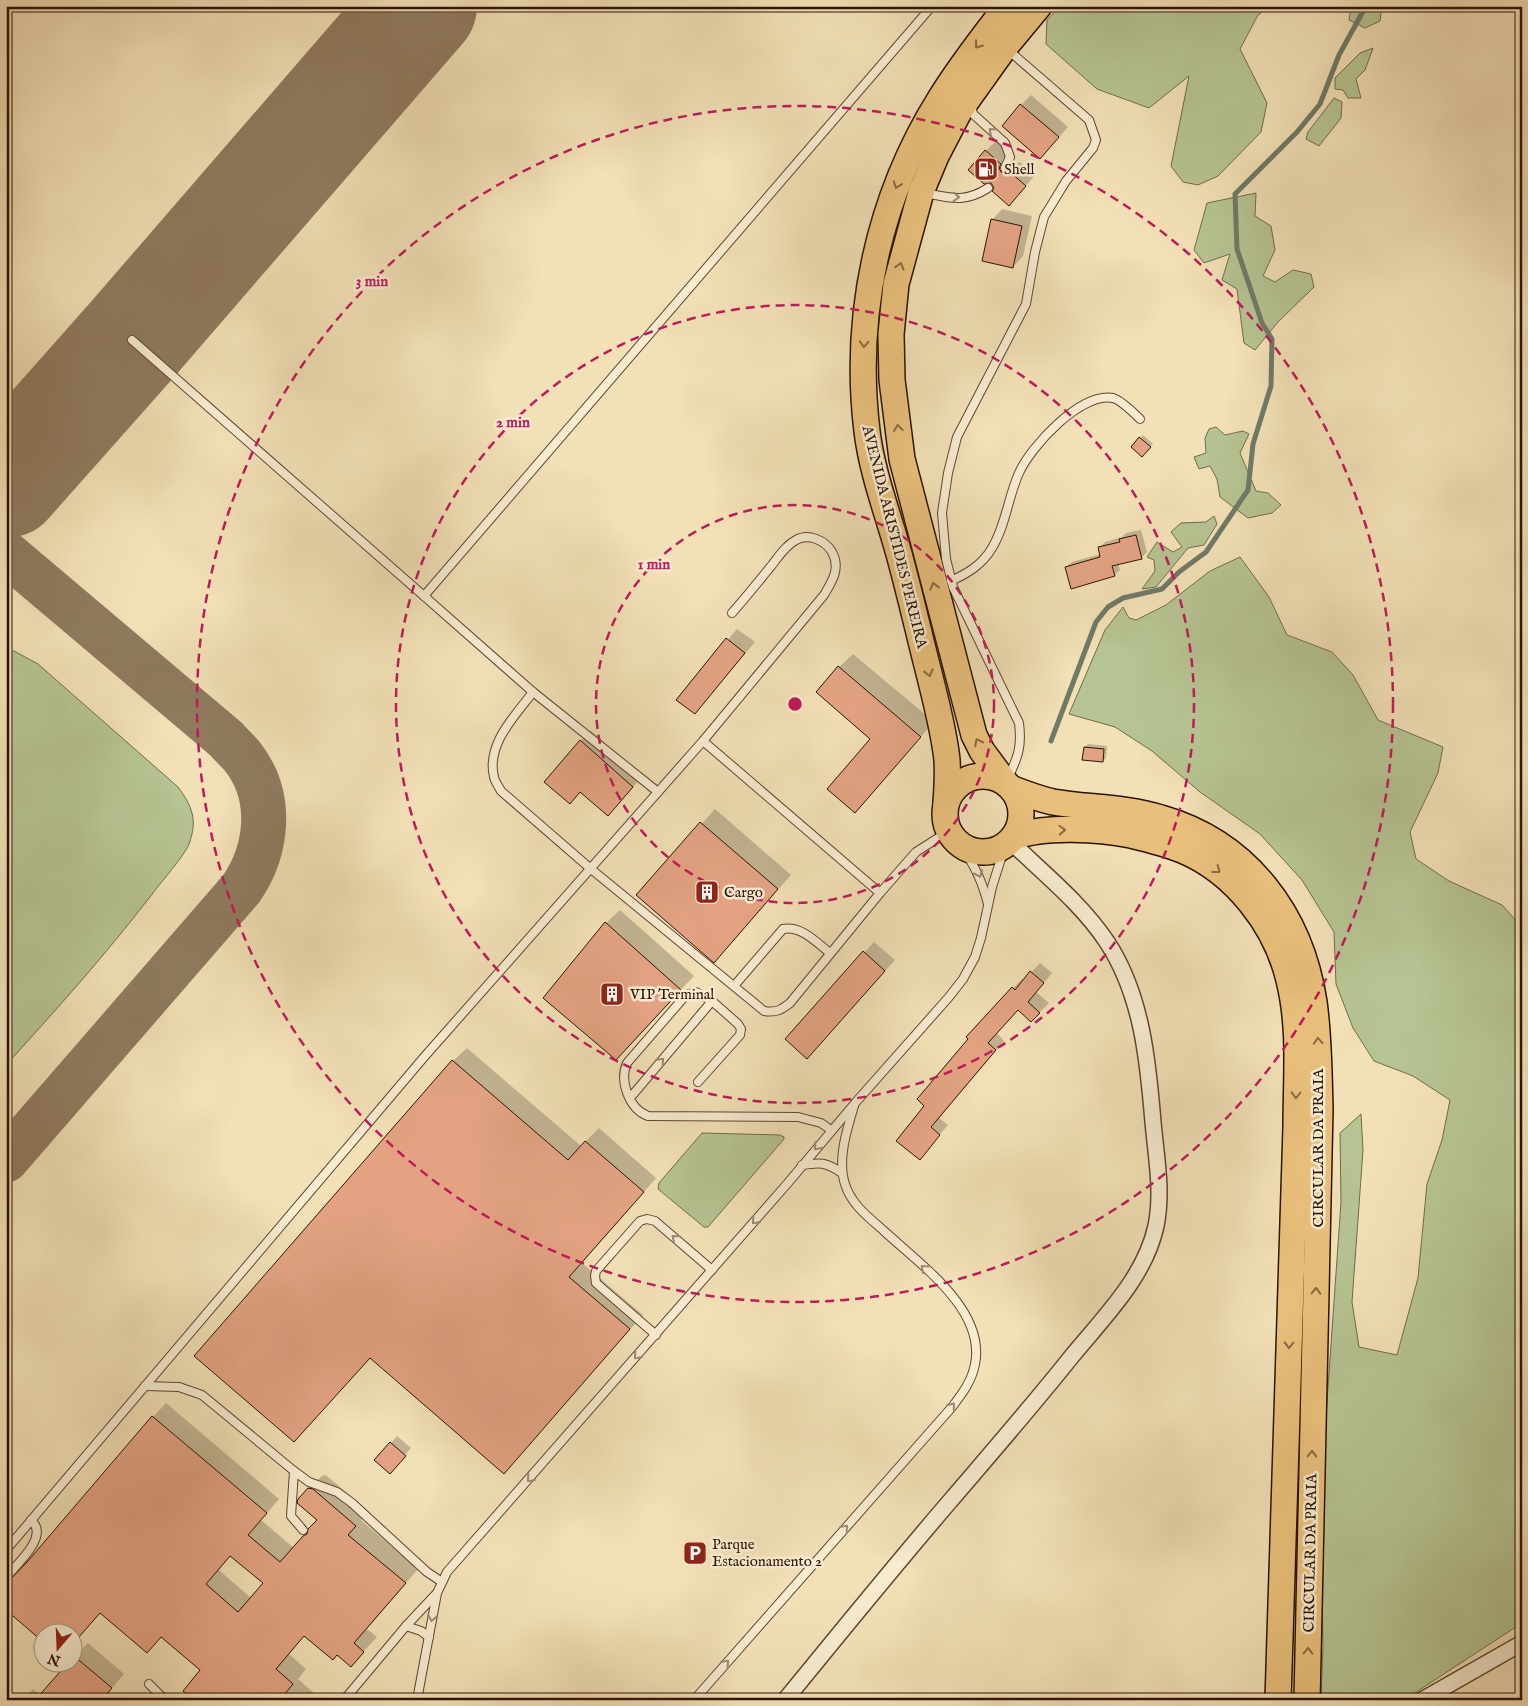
<svg xmlns="http://www.w3.org/2000/svg" width="1528" height="1706" font-family="'IM FELL English',serif">
<rect width="100%" height="100%" fill="#f2e0b6"/>
<filter id="stains"><feTurbulence type="fractalNoise" baseFrequency=".004" numOctaves="4"/><feColorMatrix values="0 0 0 0 .2 0 0 0 0 .09 0 0 0 0 .02 0 0 0 .5 -.17"/></filter>
<radialGradient id="worn" r=".72"><stop offset=".6" stop-color="#630" stop-opacity="0"/><stop offset="1" stop-color="#630" stop-opacity=".3"/></radialGradient>
<g fill="#b6c392" stroke="#716b4c">
<polygon points="1060,6 1270,6 1258,15 1240,49 1267,103 1261,132 1218,176 1198,185 1183,182 1171,166 1189,76 1149,108 1097,89 1046,44 1047,20"/>
<polygon points="1351,6 1382,6 1380,21 1365,28 1349,20"/>
<polygon points="1373,48 1365,70 1356,79 1361,98 1348,98 1343,90 1335,89 1335,78 1360,53"/>
<polygon points="1334,98 1342,102 1341,118 1319,146 1306,139 1308,132"/>
<polygon points="1256,193 1255,216 1271,226 1275,250 1263,276 1275,282 1293,270 1311,274 1314,287 1278,322 1255,350 1244,343 1237,289 1222,280 1230,254 1204,263 1194,250 1207,203"/>
<polygon points="1216,427 1225,435 1243,431 1249,434 1240,453 1256,491 1268,493 1281,505 1272,513 1248,518 1220,497 1217,479 1210,466 1199,469 1194,457 1206,453 1205,438 1209,429"/>
<polygon points="1214,516 1217,524 1204,545 1188,548 1156,587 1142,589 1155,571 1154,560 1147,557 1157,542 1173,552 1182,547 1171,532 1181,523 1206,522"/>
<polygon points="1240,557 1269,597 1287,635 1332,652 1353,675 1378,720 1443,747 1438,773 1410,832 1416,859 1449,881 1502,905 1520,925 1522,941 1522,1623 1404,1700 1321,1700 1323,1646 1320,1502 1341,1202 1340,1133 1361,1114 1363,1150 1352,1302 1359,1347 1397,1355 1418,1278 1427,1184 1442,1140 1450,1100 1413,1076 1374,1061 1353,1028 1336,984 1334,932 1302,880 1260,834 1200,792 1152,751 1115,727 1069,714 1105,630 1123,607 1129,618 1136,620 1166,605 1210,571"/>
<path d="M6,650L14,651L38,664L178,787C192,806 198,820 189,844C185,855 161,882 153,893C107,953 57,1009 6,1065Z"/>
<polygon points="702,1133 780,1135 784,1137 784,1139 708,1227 704,1227 658,1189 659,1183"/>
</g>
<g fill="#0003" fill-rule="evenodd">
<polygon points="1031,95 1068,127 1050,147 1021,105"/>
<polygon points="996,141 1010,153 1011,162 1016,164 1020,162 1035,175 1019,194 995,187 986,151"/>
<polygon points="1002,209 1032,216 1023,256 1013,267 992,220"/>
<polygon points="1143,435 1153,444 1142,455 1132,447"/>
<polygon points="1141,530 1147,552 1141,558 1118,563 1120,570 1114,575 1066,567 1072,562 1101,554 1099,548 1105,542 1122,537 1126,533"/>
<polygon points="737,629 755,642 695,712 677,699"/>
<polygon points="853,654 934,722 855,811 872,739 839,667"/>
<polygon points="591,731 643,776 618,804 581,791 570,803 581,741"/>
<polygon points="1088,744 1107,746 1106,758 1103,761 1085,747"/>
<polygon points="715,809 791,875 727,947 638,895"/>
<polygon points="620,910 694,976 629,1045 606,923"/>
<polygon points="874,942 895,960 817,1047 787,1039"/>
<polygon points="1040,963 1052,973 1036,992 1049,1003 1031,1021 1019,1009 997,1033 1004,1041 939,1118 948,1125 920,1158 926,1106 970,1039 968,1037 1013,988 1022,979 1024,980"/>
<polygon points="467,1048 581,1146 599,1128 656,1178 582,1263 643,1315 517,1458 453,1061"/>
<path d="M166,1403L279,1499L261,1520L294,1548L318,1520L309,1488L323,1475L327,1476L369,1512L361,1520L418,1569L367,1629L377,1637L351,1665L338,1653L305,1635L289,1654L306,1669L298,1679L317,1696L314,1700H195L202,1670L162,1636L147,1651L101,1612L72,1644V1634H42V1640L6,1608L29,1562L153,1417ZM231,1555L264,1583L251,1598L219,1570Z"/>
<polygon points="397,1436 411,1448 396,1466 391,1443"/>
<polygon points="88,1643 124,1674 102,1700 22,1700 33,1689 41,1695 69,1664 72,1664 72,1659"/>
</g>
<g fill="none" stroke-linecap="round" stroke-linejoin="round">
<polyline stroke="#6f7a67" stroke-width="5" points="1051,741 1096,622 1108,607 1123,598 1162,589 1179,572 1206,552 1248,490 1253,444 1271,386 1272,339 1262,323 1237,249 1235,194 1297,132 1320,104 1339,55 1366,6"/>
<path stroke="#8f7a5e" stroke-width="45" d="M6,553L226,739C231,745 237,750 242,756C274,796 268,850 241,889L6,1160"/>
<polyline stroke="#8f7a5e" stroke-width="112" points="6,482 132,340 421,6"/>
</g>
<g fill="#e3a382" stroke="#2c1305" fill-rule="evenodd">
<polygon points="1020,104 1059,137 1040,159 1002,126"/>
<polygon points="985,150 1001,164 999,168 1001,172 1005,174 1009,171 1026,186 1009,206 992,191 994,188 991,183 984,184 968,170"/>
<polygon points="991,219 1022,226 1013,268 982,261"/>
<polygon points="1139,437 1151,447 1142,457 1131,447"/>
<polygon points="1136,535 1142,559 1112,566 1115,576 1071,589 1065,567 1100,557 1098,547 1120,542 1119,539"/>
<polygon points="726,638 745,653 695,714 676,700"/>
<polygon points="838,666 921,737 855,813 827,789 870,739 816,692"/>
<polygon points="580,740 633,787 608,816 580,792 570,804 544,782"/>
<polygon points="1084,747 1104,749 1103,762 1082,760"/>
<polygon points="700,822 778,889 714,963 636,895"/>
<polygon points="605,922 681,990 616,1060 543,998"/>
<polygon points="863,951 885,971 807,1059 785,1039"/>
<polygon points="1030,971 1044,983 1028,1002 1040,1013 1031,1022 1018,1010 988,1043 996,1050 931,1127 940,1135 920,1160 896,1141 924,1106 917,1099 968,1039 966,1037 1012,987 1015,990"/>
<polygon points="452,1060 568,1160 585,1141 644,1192 569,1277 630,1329 504,1474 370,1358 294,1442 194,1356"/>
<path d="M152,1416L267,1513L248,1535L280,1562L303,1536L307,1534L308,1529L317,1520L297,1503L298,1499L308,1488L313,1489L356,1526L348,1535L406,1583L354,1643L364,1652L351,1667L337,1655L333,1660L304,1636L276,1669L293,1684L280,1700H193L183,1691L200,1670L161,1637L147,1653L100,1613L72,1645V1634H42V1641L6,1610V1584L28,1561ZM230,1556L263,1583L238,1612L206,1584Z"/>
<polygon points="390,1442 406,1456 390,1474 374,1460"/>
<polygon points="74,1656 112,1688 102,1700 35,1700 67,1664 72,1664"/>
</g>
<g fill="none" stroke-linecap="round" stroke-linejoin="round">
<g stroke="#5e4631" stroke-width="10">
<g id="service">
<path d="M1007,49L1089,120L1096,140L1093,148L1066,181L1044,217L1035,252L1026,304L957,437L948,473L942,513L946,559L953,587L1019,723C1022,747 1018,757 1008,778"/>
<polyline points="971,103 973,114 1005,143 1010,157 1005,168"/>
<path d="M925,193C951,198 965,203 988,188"/>
<polyline points="132,340 424,596 932,6"/>
<path d="M951,581C968,573 982,565 992,548C1006,525 1008,497 1019,473C1031,446 1081,392 1113,398C1120,400 1134,413 1140,419"/>
<polyline points="424,596 533,692 658,792"/>
<path d="M533,692C515,716 486,744 494,777C495,782 499,787 501,791L591,869L764,1011C776,1013 781,1010 790,1003L880,893L916,852L949,831"/>
<polyline points="703,741 880,893"/>
<path d="M961,846C975,866 982,881 988,904"/>
<path d="M734,986L783,929C801,925 817,943 830,953"/>
<polyline points="698,1082 740,1035 741,1029 738,1024 712,1001"/>
<path d="M630,1098L712,1001L696,992L686,995L627,1063C619,1081 629,1109 648,1116L798,1117L821,1123L831,1130"/>
<path d="M802,1165C820,1162 826,1162 842,1173"/>
<polyline points="656,1335 596,1283 595,1276 596,1271 640,1221 647,1219 655,1221 712,1270"/>
<polyline points="145,1386 179,1387 202,1395 294,1471"/>
<polyline points="303,1530 291,1516 294,1471 309,1482 337,1492 352,1503 427,1572 442,1582"/>
<path d="M6,1550L425,1056L703,741L824,595C832,582 841,568 832,552C825,540 808,533 796,540C786,545 779,556 772,565C759,581 746,597 732,613"/>
<path d="M6,1577C17,1564 50,1536 31,1520"/>
<polyline points="406,1626 421,1631 429,1637"/>
<polyline points="149,1684 165,1700"/>
<polyline points="344,1700 406,1626 436,1594"/>
<polyline points="417,1700 437,1593 447,1572 787,1184 856,1102 949,997 963,979 975,957 981,938 992,887 1005,846"/>
<path d="M694,1700L952,1407C962,1394 972,1381 975,1364C986,1309 918,1263 883,1230C868,1217 851,1204 845,1184C837,1160 847,1129 854,1106"/>
</g>
</g>
<g stroke="#5e4631" stroke-width="18">
<g id="minor">
<path d="M785,1700C840,1633 895,1565 951,1500C992,1452 1033,1405 1072,1356C1104,1317 1145,1277 1156,1226C1163,1192 1156,1156 1153,1122C1148,1061 1142,995 1107,942C1082,904 1043,873 1010,841"/>
<polyline points="1422,1700 1522,1643"/>
</g>
</g>
<g stroke="#2c1305" stroke-width="28">
<g id="trunk">
<circle cx="983" cy="814" r="38"/>
<polyline points="1005,782 982,751 974,735 902,459 892,380 891,334 896,284 921,192 936,156 960,110 1005,47 1039,6"/>
<path d="M1013,789C1026,794 1039,799 1053,802C1089,808 1126,807 1161,818C1248,843 1301,915 1314,1002C1319,1037 1319,1073 1320,1109L1307,1700"/>
<path d="M946,803C947,789 948,774 947,760C944,731 936,702 929,673C919,634 910,594 899,554C888,514 872,473 867,431C853,316 878,198 940,99C960,66 984,36 1007,6"/>
<path d="M1015,837C1044,825 1100,829 1131,835C1148,839 1165,843 1182,850C1235,872 1276,925 1289,980C1301,1028 1296,1079 1296,1127L1278,1700"/>
</g>
</g>
<use href="#service" stroke="#f7ebd0" stroke-width="8"/>
<use href="#minor" stroke="#f7ebd0" stroke-width="15"/>
<use href="#trunk" stroke="#e9c07b" stroke-width="25"/>
</g>
<defs><path id="oneway-chevron" d="M-2-3.5L2.5 0L-2 3.5" fill="none" stroke-width="1.6" stroke-linecap="round" stroke-linejoin="round" transform="scale(1.25)"/></defs>
<g stroke="#8a6a40">
<use href="#oneway-chevron" transform="translate(978 45) rotate(127)"/>
<use href="#oneway-chevron" transform="translate(897 185) rotate(110)"/>
<use href="#oneway-chevron" transform="translate(900 266) rotate(-75)"/>
<use href="#oneway-chevron" transform="translate(864 344) rotate(93)"/>
<use href="#oneway-chevron" transform="translate(898 428) rotate(-97)"/>
<use href="#oneway-chevron" transform="translate(934 586) rotate(-104)"/>
<use href="#oneway-chevron" transform="translate(929 673) rotate(76)"/>
<use href="#oneway-chevron" transform="translate(978 742) rotate(-117)"/>
<use href="#oneway-chevron" transform="translate(1062 830) rotate(-2)"/>
<use href="#oneway-chevron" transform="translate(1217 870) rotate(37)"/>
<use href="#oneway-chevron" transform="translate(1318 1041) rotate(-94)"/>
<use href="#oneway-chevron" transform="translate(1296 1095) rotate(91)"/>
<use href="#oneway-chevron" transform="translate(1316 1291) rotate(-89)"/>
<use href="#oneway-chevron" transform="translate(1289 1345) rotate(92)"/>
<use href="#oneway-chevron" transform="translate(1312 1454) rotate(-89)"/>
<use href="#oneway-chevron" transform="translate(1308 1651) rotate(-89)"/>
</g>
<g stroke="#9c8a75">
<use href="#oneway-chevron" transform="translate(992 131) rotate(-138)"/>
<use href="#oneway-chevron" transform="translate(956 197) rotate(2)"/>
<use href="#oneway-chevron" transform="translate(979 874) rotate(66)"/>
<use href="#oneway-chevron" transform="translate(661 1061) rotate(-49)"/>
<use href="#oneway-chevron" transform="translate(817 1147) rotate(130)"/>
<use href="#oneway-chevron" transform="translate(755 1221) rotate(131)"/>
<use href="#oneway-chevron" transform="translate(675 1238) rotate(-140)"/>
<use href="#oneway-chevron" transform="translate(924 1268) rotate(-138)"/>
<use href="#oneway-chevron" transform="translate(637 1356) rotate(131)"/>
<use href="#oneway-chevron" transform="translate(952 1406) rotate(-51)"/>
<use href="#oneway-chevron" transform="translate(530 1479) rotate(131)"/>
<use href="#oneway-chevron" transform="translate(845 1528) rotate(-49)"/>
<use href="#oneway-chevron" transform="translate(432 1618) rotate(101)"/>
<use href="#oneway-chevron" transform="translate(726 1663) rotate(-49)"/>
</g>
<g fill="none" stroke="#c2185b" stroke-width="2.5" stroke-dasharray="9 6">
<circle cx="795" cy="704" r="199"/>
<circle cx="795" cy="704" r="399"/>
<circle cx="795" cy="704" r="598"/>
</g>
<defs>
<g id="fuel-square" transform="scale(1.25)"><rect x="-9" y="-9" width="18" height="18" rx="4" fill="#8f2418" stroke="#f7ebd0"/><path d="M-5.5-6h7V0h2V4h1.3V-2.5L3-4.5l.8-.8L6-3V5H2.5V1h-1V6h-7ZM-4.2-4.7v3.2H.2V-4.7Z" fill="#fff"/></g>
<g id="building-square" transform="scale(1.25)"><rect x="-9" y="-9" width="18" height="18" rx="4" fill="#8f2418" stroke="#f7ebd0"/><path d="M-4-6H4V6H1V3H-1V6H-4ZM-2.5-4.3h1.7v1.8h-1.7ZM.8-4.3h1.7v1.8H.8ZM-2.5-1h1.7V.8h-1.7ZM.8-1h1.7V.8H.8Z" fill="#fff"/></g>
<g id="parking-square" transform="scale(1.25)"><rect x="-9" y="-9" width="18" height="18" rx="4" fill="#8f2418" stroke="#f7ebd0"/><path d="M-3.5-5.5H1a3.5 3.5 0 0 1 0 7H-1V5.5H-3.5ZM-1-3.4V-.6H.8a1.4 1.4 0 0 0 0-2.8Z" fill="#fff"/></g>
</defs>
<g fill-rule="evenodd">
<use href="#fuel-square" x="986" y="169"/>
<use href="#building-square" x="707" y="892"/>
<use href="#building-square" x="612" y="994"/>
<use href="#parking-square" x="695" y="1553"/>
</g>
<g text-anchor="middle" stroke-width="5" stroke-linejoin="round" paint-order="stroke">
<g font-size="15" fill="#2c1305" stroke="#f7ebd0" text-anchor="start">
<text x="1004" y="174">Shell</text>
<text x="724" y="897">Cargo</text>
<text x="630" y="999">VIP Terminal</text>
<text x="712" y="1549">Parque<tspan x="712" dy="17">Estacionamento 2</tspan></text>
</g>
<g font-size="15" fill="#2c1305" stroke="#f7ebd0">
<text transform="translate(895 537) rotate(76)" y="5">AVENIDA ARISTIDES PEREIRA</text>
<text transform="translate(1318 1148) rotate(-90)" y="5">CIRCULAR DA PRAIA</text>
<text transform="translate(1310 1553) rotate(-89)" y="5">CIRCULAR DA PRAIA</text>
</g>
</g>
<circle cx="795" cy="704" r="8" fill="#c2185b" stroke="#f7ebd0" stroke-width="2.5"/>
<g font-size="15" text-anchor="middle" font-weight="bold" fill="#c2185b" stroke="#f7ebd0" stroke-width="5" stroke-linejoin="round" paint-order="stroke">
<text x="372" y="286">3 min</text>
<text x="513" y="427">2 min</text>
<text x="654" y="569">1 min</text>
</g>
<rect width="1528" height="1706" fill="none" stroke="#f2e0b6" stroke-width="25"/>
<rect x="8" y="8" width="1513" height="1691" fill="none" stroke="#2c1305" stroke-width="2.5"/>
<rect x="12" y="12" width="1503" height="1681" fill="none" stroke="#2c1305"/>
<g transform="translate(58 1648) rotate(199)"><circle r="24" fill="#f7ebd0" stroke="#a6957f"/>
<path d="M0-4L9 19L0 12L-9 19Z" fill="#8f2418"/>
<text y="-8" font-size="14" font-weight="bold" text-anchor="middle" fill="#2c1305">N</text>
</g>
<rect width="100%" height="100%" filter="url(#stains)"/>
<rect width="100%" height="100%" fill="url(#worn)"/>
</svg>
